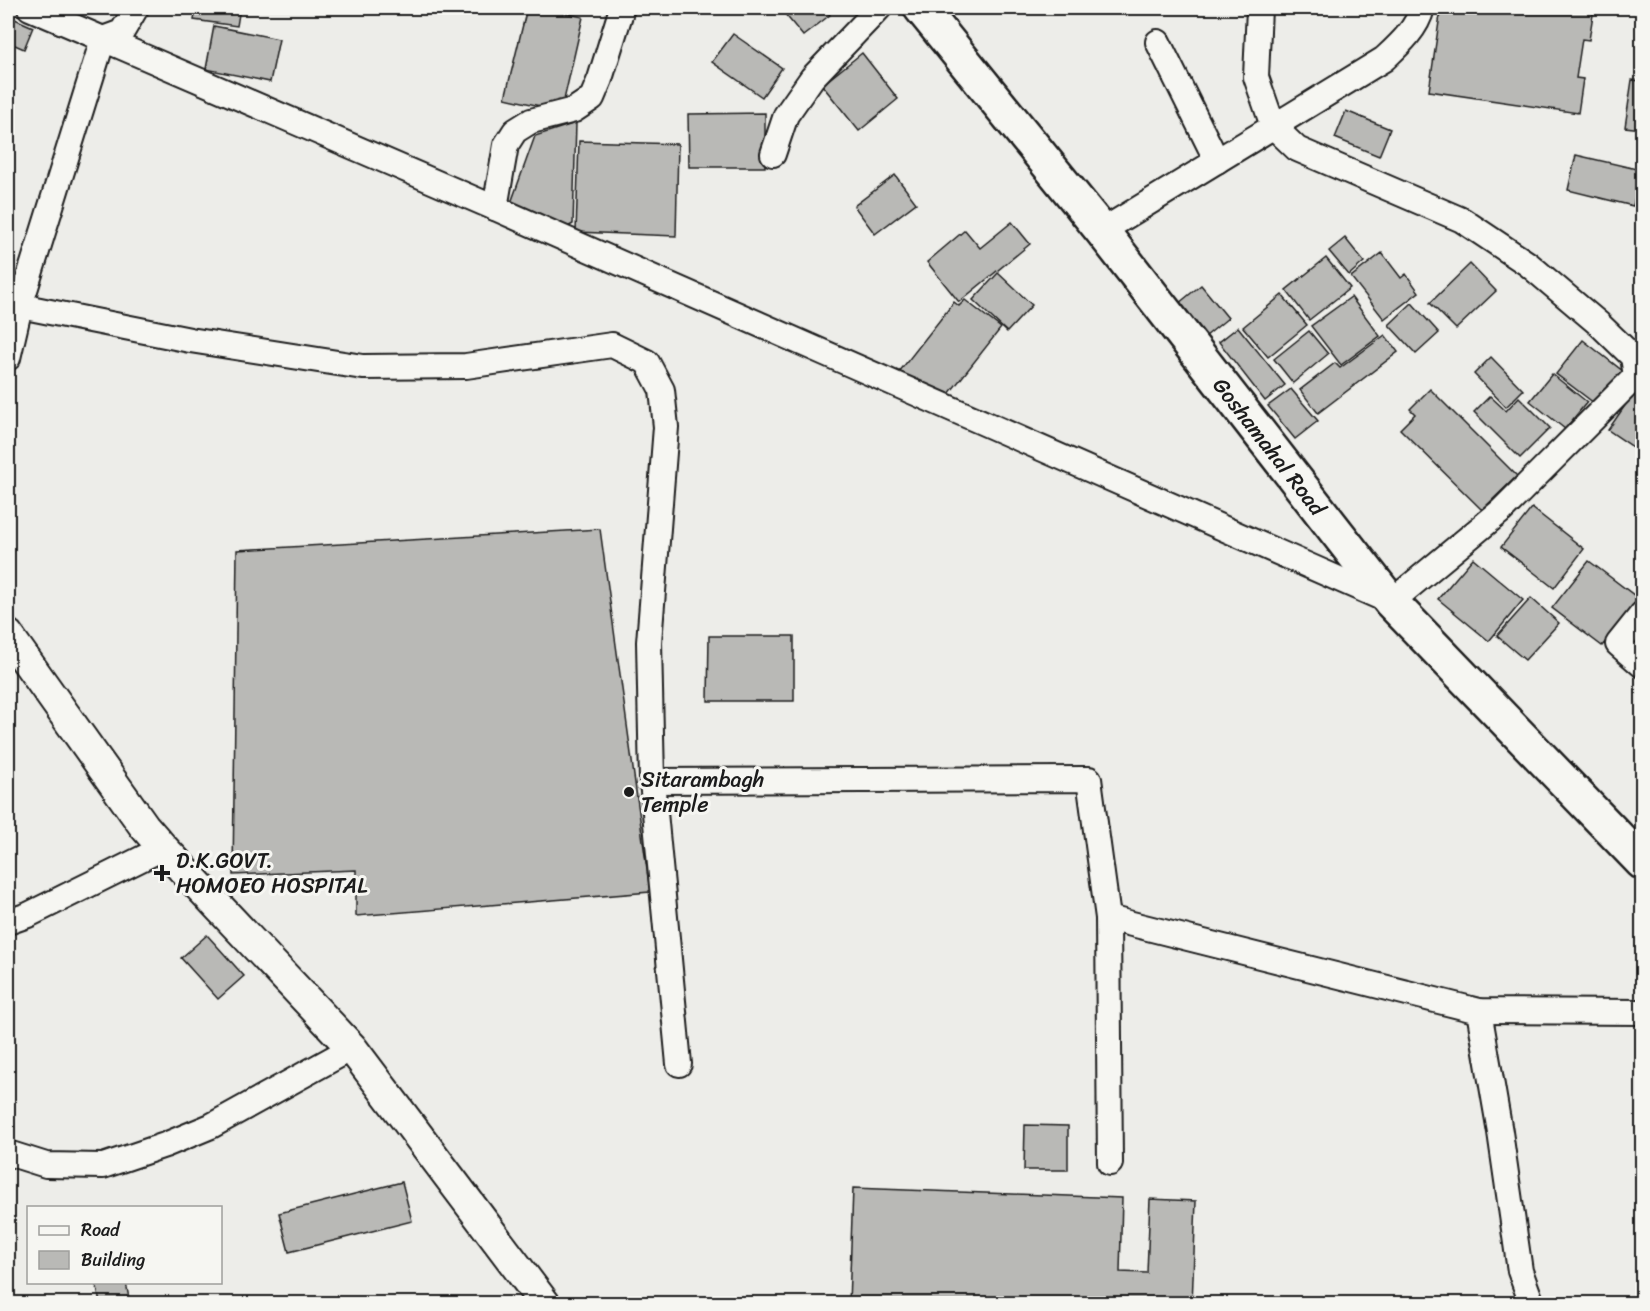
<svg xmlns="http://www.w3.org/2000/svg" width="1650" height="1311" font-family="Sriracha,sans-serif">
<rect width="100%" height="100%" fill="#edede9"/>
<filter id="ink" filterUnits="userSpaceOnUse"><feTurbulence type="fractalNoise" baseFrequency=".0167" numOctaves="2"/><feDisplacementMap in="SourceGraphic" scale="12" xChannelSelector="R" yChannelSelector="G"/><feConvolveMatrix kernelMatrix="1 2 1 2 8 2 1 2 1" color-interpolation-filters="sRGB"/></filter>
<g filter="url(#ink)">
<g fill="#b9b9b6" stroke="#1c1c1c" stroke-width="1.5">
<polygon points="196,8 240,8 237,26 194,20"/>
<polygon points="527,8 542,8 583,17 564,100 540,106 505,98"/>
<polygon points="780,8 824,8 830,15 803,36"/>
<polygon points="1441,8 1594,8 1589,40 1582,39 1576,78 1583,79 1578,113 1429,91"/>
<polygon points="8,16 33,27 24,49 8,42"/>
<polygon points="214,26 279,39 270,82 206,69"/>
<polygon points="733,34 782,68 762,97 712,62"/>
<polygon points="862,53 898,99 859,131 822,85"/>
<polygon points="1632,80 1642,81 1642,129 1625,127"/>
<polygon points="1346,111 1390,129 1379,156 1335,138"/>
<polygon points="765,113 765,167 689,167 688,114"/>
<polygon points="576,123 573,224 560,231 511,203 535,136"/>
<polygon points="579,141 678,144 676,236 576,232"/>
<polygon points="1576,155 1641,170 1633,206 1568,190"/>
<polygon points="895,175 916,203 875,234 854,206"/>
<polygon points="1012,222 1030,244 959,302 927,262 965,230 980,248"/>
<polygon points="1345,238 1364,262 1349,275 1329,251"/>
<polygon points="1382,253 1401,278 1406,274 1419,292 1384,319 1351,277"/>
<polygon points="1326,258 1350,288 1309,320 1286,290"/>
<polygon points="1470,264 1496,291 1456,329 1430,303"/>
<polygon points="998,273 1032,305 1007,332 973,300"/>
<polygon points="1201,285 1228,318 1200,341 1173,308"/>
<polygon points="1282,295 1307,325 1268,357 1243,327"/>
<polygon points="1351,297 1380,336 1341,365 1311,326"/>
<polygon points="965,300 1001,328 941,404 899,372 954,302 959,306"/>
<polygon points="1412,303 1439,333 1416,354 1389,325"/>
<polygon points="1238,327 1285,385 1265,401 1219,342"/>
<polygon points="1309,331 1328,354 1293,383 1274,359"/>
<polygon points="1385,335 1398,352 1318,413 1300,390 1335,363 1340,368"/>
<polygon points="1583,340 1624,372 1598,406 1556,374"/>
<polygon points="1491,357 1523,390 1506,407 1474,374"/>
<polygon points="1552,374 1587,402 1565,429 1530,401"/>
<polygon points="1291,389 1318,421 1295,439 1268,406"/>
<polygon points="1430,389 1517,476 1482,510 1400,429 1415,414 1410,409"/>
<polygon points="1633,394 1642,401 1642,453 1608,430"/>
<polygon points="1490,396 1506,411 1519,397 1550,428 1520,458 1474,412"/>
<polygon points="1532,508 1584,549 1554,588 1501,547"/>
<polygon points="600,529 650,892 356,916 356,870 233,875 237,550"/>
<polygon points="1473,558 1523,600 1489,641 1438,599"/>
<polygon points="1589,561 1639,599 1602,646 1552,608"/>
<polygon points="1531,598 1559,623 1525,660 1497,636"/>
<polygon points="1642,632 1642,654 1631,643"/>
<polygon points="709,636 794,636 794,701 708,701"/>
<polygon points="207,935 244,976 218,999 181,958"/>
<polygon points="1025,1125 1068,1126 1068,1170 1024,1170"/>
<polygon points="402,1182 412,1221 289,1252 279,1213"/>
<polygon points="853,1188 1122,1198 1120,1272 1147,1273 1150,1199 1196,1201 1192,1304 849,1304"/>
<polygon points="96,1282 126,1282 130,1304 100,1304"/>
</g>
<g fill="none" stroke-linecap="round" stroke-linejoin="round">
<g stroke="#1c1c1c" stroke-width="28">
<g id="minor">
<polyline points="30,8 103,39 122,32 136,8"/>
<polyline points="1259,8 1256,77 1273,126 1297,149 1462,220 1528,264 1599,324 1633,357 1636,376 1642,381"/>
<polyline points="1158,42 1217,161"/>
<polyline points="773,154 786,115 812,78 879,8"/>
<polyline points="495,208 506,145 515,131 531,121 574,110 592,98 600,79 622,8"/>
<path d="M1102,231L1384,59C1399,45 1417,29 1422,8"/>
<polyline points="20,306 190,340 363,367 466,366 612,345 647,362 662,390 666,427 649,642 652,781 1089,779 1108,918 1110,1163"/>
<polyline points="8,358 20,306 103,39 495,208 1391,602 1501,511 1636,376 1642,366"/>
<polyline points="1642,614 1618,644 1642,665"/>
<polyline points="652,781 679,1064"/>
<polyline points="1108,918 1479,1011 1642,1012"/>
<polyline points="8,922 28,915 163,848"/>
<polyline points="1479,1011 1500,1132 1520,1271 1532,1304"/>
<polyline points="8,1153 46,1165 103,1166 165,1145 211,1126 352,1048"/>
</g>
</g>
<g stroke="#1c1c1c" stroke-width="34">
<polyline id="tertiary" points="8,635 144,826 163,848 352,1048 545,1304"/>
</g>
<g stroke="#1c1c1c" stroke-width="38">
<g id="secondary">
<path id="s1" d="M921,8L1102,231L1391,602L1642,862"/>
</g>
</g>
<use href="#minor" stroke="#f6f6f2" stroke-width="24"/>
<use href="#tertiary" stroke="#f6f6f2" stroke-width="30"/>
<use href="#secondary" stroke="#f6f6f2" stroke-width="33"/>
</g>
</g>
<g fill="#1c1c1c" stroke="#f6f6f2" stroke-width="2">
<circle cx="629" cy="792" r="6"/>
<path d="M159 864h6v6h6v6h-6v6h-6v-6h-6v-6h6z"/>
</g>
<g text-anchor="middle" stroke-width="6" stroke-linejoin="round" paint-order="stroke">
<g font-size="22" fill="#1c1c1c" stroke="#f6f6f2">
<text dy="8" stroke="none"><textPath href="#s1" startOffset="560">Goshamahal Road</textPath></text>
</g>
<g font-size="22" fill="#1c1c1c" stroke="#f6f6f2" text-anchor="start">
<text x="641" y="787">Sitarambagh<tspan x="641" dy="25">Temple</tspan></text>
<text x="176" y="868">D.K.GOVT.<tspan x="176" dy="25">HOMOEO HOSPITAL</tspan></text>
</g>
</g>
<rect width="1650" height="1311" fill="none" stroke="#f6f6f2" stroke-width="30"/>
<rect x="15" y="15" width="1620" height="1281" fill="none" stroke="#1c1c1c" stroke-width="2" filter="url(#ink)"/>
<rect x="27" y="1206" width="195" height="78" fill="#f6f6f2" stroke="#9f9f9c" stroke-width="1.5"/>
<rect x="39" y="1226" width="30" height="9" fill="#f6f6f2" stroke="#9f9f9c" stroke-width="1.5"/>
<text x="81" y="1236" font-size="18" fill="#1c1c1c">Road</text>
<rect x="39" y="1251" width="30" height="18" fill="#b9b9b6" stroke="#9f9f9c" stroke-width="1.5"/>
<text x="81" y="1266" font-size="18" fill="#1c1c1c">Building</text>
</svg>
